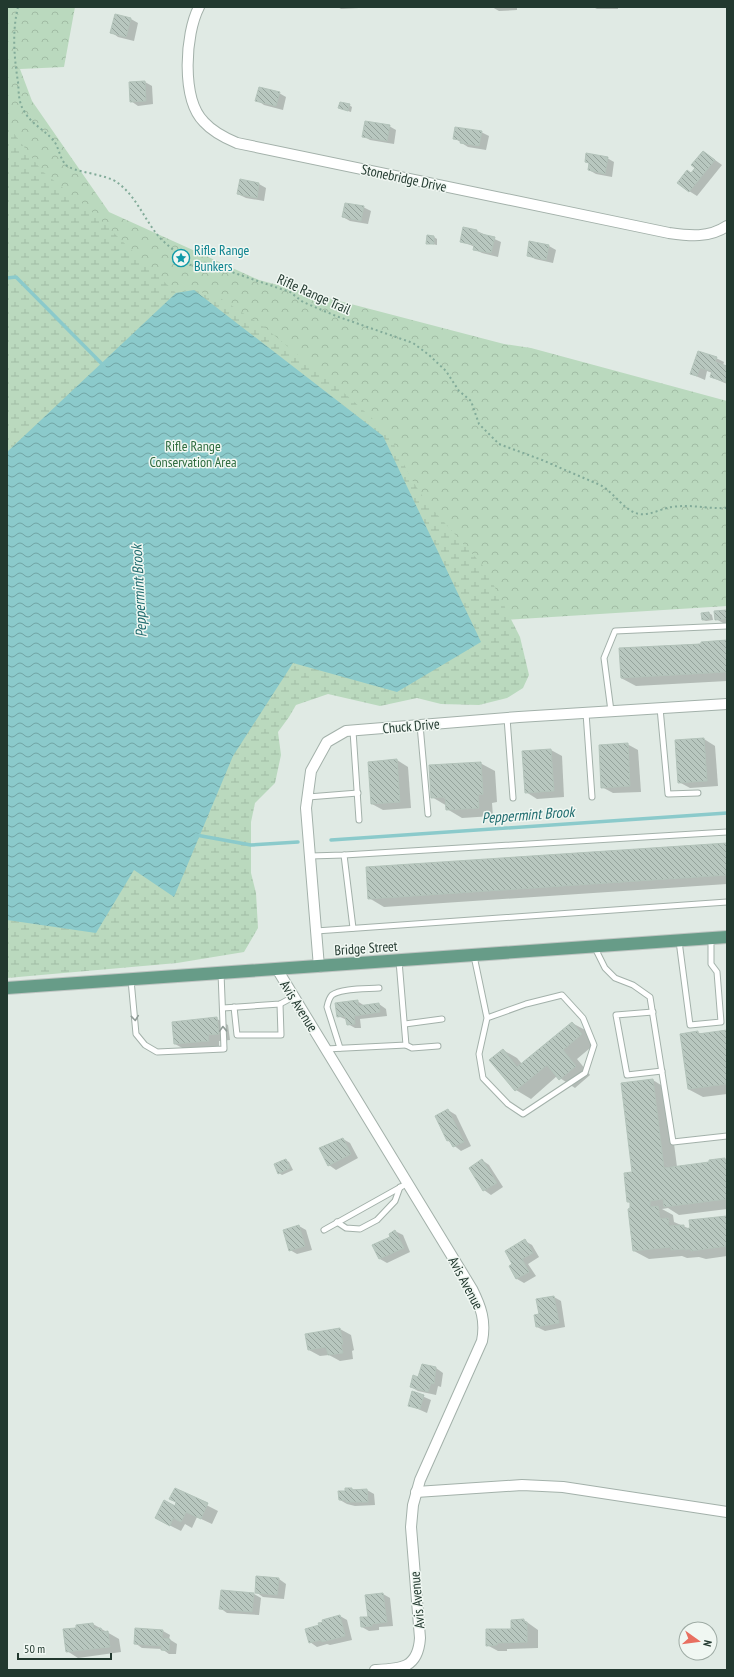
<svg xmlns="http://www.w3.org/2000/svg" width="734" height="1677" font-family="'PT Sans Narrow',sans-serif">
<defs>
<pattern id="forest-crowns" width="20" height="18" patternUnits="userSpaceOnUse"><rect width="20" height="18" fill="#bad9be"/><path d="M2 6a3 3 0 1 1 6 0M12 15a3 3 0 1 1 6 0" fill="none" stroke="#a0bba4"/></pattern>
<pattern id="wetland-marsh" width="20" height="14" patternUnits="userSpaceOnUse"><rect width="20" height="14" fill="#bad9be"/><path d="M1 5h8M5 5V1M11 12h8M15 12V8" fill="none" stroke="#a0bba4"/></pattern>
<pattern id="water-waves" width="16" height="10" patternUnits="userSpaceOnUse"><rect width="16" height="10" fill="#8bcacb"/><path d="M0 5q4-4 8 0t8 0" fill="none" stroke="#71a5a5"/></pattern>
<pattern id="building-back-hatch" width="6" height="6" patternUnits="userSpaceOnUse"><rect width="6" height="6" fill="#b8c7bf"/><path d="M-1 5l2 2M0 0l6 6M5-1l2 2" fill="none" stroke="#95a39c"/></pattern>
</defs>
<rect width="100%" height="100%" fill="#e0eae4"/>
<polygon fill="url(#forest-crowns)" points="7,7 75,7 64,67 20,69 32,101 109,212 259,280 504,344 531,348 727,401 727,606 7,651"/>
<polygon fill="url(#wetland-marsh)" points="7,124 42,171 88,208 176,293 194,290 220,298 263,326 350,398 388,433 412,480 427,503 485,568 520,637 529,675 523,688 507,698 479,705 441,704 417,698 380,706 328,694 296,705 289,717 278,732 281,755 275,783 255,803 251,822 251,873 256,893 258,928 244,952 177,963 7,978"/>
<polygon fill="url(#water-waves)" points="194,290 383,436 481,642 397,692 293,663 233,756 174,897 134,870 96,933 7,920 7,452 176,293"/>
<g fill="#0003">
<polygon points="338,7 359,7 359,8 341,9"/>
<polygon points="492,7 517,7 517,10 499,11"/>
<polygon points="593,7 618,7 618,9 597,9"/>
<polygon points="116,15 131,19 138,23 134,41 118,37 111,32"/>
<polygon points="145,82 152,86 153,104 138,106 131,101"/>
<polygon points="279,93 286,97 283,110 264,105 257,100"/>
<polygon points="349,105 352,107 351,112 339,108"/>
<polygon points="389,126 396,130 394,144 370,140 363,136"/>
<polygon points="481,132 489,136 486,150 468,147 454,138"/>
<polygon points="704,152 722,165 697,196 689,191 692,174 696,168"/>
<polygon points="607,158 614,162 612,177 596,174 589,170 590,164 586,161"/>
<polygon points="259,184 266,188 264,201 246,198 238,194"/>
<polygon points="363,207 371,211 368,224 350,221 343,217"/>
<polygon points="477,231 501,242 498,257 482,253 474,249 475,247 461,241"/>
<polygon points="434,237 437,239 437,245 427,243"/>
<polygon points="549,246 556,250 553,263 535,259 528,255"/>
<polygon points="698,352 716,358 724,362 723,365 727,367 727,384 711,377 712,373 707,371 705,380 691,374"/>
<polygon points="727,611 727,623 723,623 716,619"/>
<polygon points="709,613 712,615 713,620 706,621 703,620"/>
<polygon points="727,642 727,681 636,686 621,678 620,649"/>
<polygon points="704,739 715,746 718,786 690,788 679,782"/>
<polygon points="627,744 638,750 641,792 613,793 602,787"/>
<polygon points="551,750 562,756 564,797 537,799 526,792"/>
<polygon points="397,760 408,767 411,808 383,810 372,804"/>
<polygon points="480,763 495,771 497,802 492,803 493,816 462,818 447,809 447,806 432,797"/>
<polygon points="727,844 727,884 384,907 369,898"/>
<polygon points="357,1001 365,1006 379,1004 386,1009 387,1016 360,1019 361,1028 355,1028 348,1024 347,1020 338,1016"/>
<polygon points="217,1019 228,1025 230,1040 219,1041 219,1047 186,1050 175,1044 173,1023"/>
<polygon points="572,1023 587,1031 596,1043 577,1059 590,1075 575,1088 557,1076 531,1099 516,1090 491,1060 503,1050 517,1058 522,1064"/>
<polygon points="727,1031 727,1094 703,1097 688,1089 698,1032 702,1035"/>
<polygon points="653,1080 667,1089 677,1167 710,1163 710,1161 725,1159 727,1160 727,1209 679,1215 668,1208 662,1209 673,1215 674,1222 690,1229 727,1217 727,1256 706,1259 699,1257 687,1258 682,1256 649,1259 634,1251 631,1203 628,1202"/>
<polygon points="448,1110 456,1115 471,1146 461,1151 447,1140"/>
<polygon points="343,1139 350,1143 358,1158 336,1170 329,1165 320,1148"/>
<polygon points="286,1160 289,1162 293,1170 282,1175 279,1173"/>
<polygon points="482,1160 489,1165 503,1187 491,1195 484,1190"/>
<polygon points="299,1226 306,1230 312,1250 297,1254 290,1250"/>
<polygon points="395,1231 403,1235 410,1252 387,1263 380,1259"/>
<polygon points="525,1241 532,1245 539,1257 528,1264 536,1276 524,1283 517,1279 510,1266 514,1264"/>
<polygon points="554,1297 561,1301 565,1327 545,1331 537,1327"/>
<polygon points="340,1329 351,1335 354,1350 352,1351 353,1359 340,1361 329,1355 320,1356 309,1350"/>
<polygon points="423,1365 436,1368 443,1373 441,1387 438,1386 436,1395 418,1391 411,1387 419,1378"/>
<polygon points="413,1392 431,1400 427,1413 409,1405"/>
<polygon points="175,1489 218,1511 212,1524 197,1517 192,1528 185,1524 181,1531 167,1524 177,1503"/>
<polygon points="346,1489 367,1490 374,1494 375,1505 355,1506 347,1504 340,1500 346,1492"/>
<polygon points="257,1577 279,1579 286,1584 284,1599 263,1597 256,1592"/>
<polygon points="254,1594 261,1598 259,1615 227,1613 220,1608"/>
<polygon points="383,1594 390,1598 393,1626 379,1627 379,1630 369,1631 362,1627"/>
<polygon points="340,1616 347,1620 352,1640 330,1645 327,1644 317,1647 310,1642 320,1626"/>
<polygon points="524,1620 538,1630 538,1648 507,1649 507,1651 498,1651 487,1645"/>
<polygon points="93,1624 119,1639 121,1652 78,1658 67,1651 77,1629 77,1626"/>
<polygon points="163,1631 170,1635 169,1639 177,1644 176,1654 169,1654 162,1649 142,1648 135,1643"/>
</g>
<g fill="none" stroke-linecap="round" stroke-linejoin="round">
<g stroke="#8bcacb" stroke-width="3.5">
<polyline points="7,278 16,277 104,366"/>
<polyline points="196,835 251,845 298,842"/>
<polyline points="331,840 727,813"/>
</g>
</g>
<g fill="url(#building-back-hatch)" stroke="#b3c3ba">
<polygon points="115,14 131,18 126,37 110,33"/>
<polygon points="145,81 146,101 130,102 129,82"/>
<polygon points="259,87 280,92 276,106 255,101"/>
<polygon points="340,102 350,104 348,111 338,108"/>
<polygon points="365,121 390,125 387,141 362,137"/>
<polygon points="455,127 482,131 479,146 460,143 461,140 453,139"/>
<polygon points="703,151 715,160 689,192 677,183 687,170 691,173 695,168 691,165"/>
<polygon points="586,153 608,157 605,174 588,170 589,163 585,162"/>
<polygon points="240,179 259,183 257,198 237,194"/>
<polygon points="345,203 364,206 361,221 342,217"/>
<polygon points="463,227 477,230 477,233 495,237 491,253 473,250 474,245 460,242"/>
<polygon points="427,235 434,236 434,244 426,244"/>
<polygon points="529,241 549,245 546,260 527,256"/>
<polygon points="698,351 717,357 715,362 727,366 726,382 710,377 712,371 700,368 697,376 690,374"/>
<polygon points="727,610 727,619 715,620 714,611"/>
<polygon points="709,612 710,619 702,620 701,613"/>
<polygon points="727,640 727,672 621,678 619,648 701,644 701,642"/>
<polygon points="704,738 707,781 678,783 675,740"/>
<polygon points="628,743 630,786 601,788 599,745"/>
<polygon points="551,749 554,791 525,793 522,751"/>
<polygon points="397,759 400,802 371,804 368,762"/>
<polygon points="481,762 483,794 478,795 479,808 446,810 445,797 431,798 429,765"/>
<polygon points="727,843 727,875 368,899 366,867"/>
<polygon points="358,1000 358,1006 379,1003 380,1012 354,1016 355,1024 347,1025 345,1016 337,1017 335,1003"/>
<polygon points="217,1017 219,1034 208,1035 209,1041 174,1044 172,1022"/>
<polygon points="572,1022 582,1034 563,1050 576,1066 559,1080 547,1065 515,1091 489,1060 503,1049 517,1067"/>
<polygon points="727,1030 727,1084 688,1089 680,1034 698,1031 698,1034"/>
<polygon points="653,1079 664,1168 709,1162 709,1160 725,1158 725,1160 727,1160 727,1199 664,1207 663,1199 650,1201 650,1207 658,1206 660,1219 668,1218 669,1226 684,1225 684,1229 690,1228 689,1220 727,1216 727,1246 691,1251 691,1249 685,1250 685,1249 671,1250 671,1247 633,1251 628,1209 630,1208 630,1202 627,1202 624,1173 632,1172 621,1083"/>
<polygon points="448,1109 464,1142 453,1147 449,1140 447,1141 435,1116"/>
<polygon points="343,1138 351,1154 328,1166 319,1148"/>
<polygon points="286,1159 290,1168 278,1174 274,1164"/>
<polygon points="482,1159 497,1183 483,1191 469,1168"/>
<polygon points="299,1225 305,1246 289,1251 283,1230"/>
<polygon points="395,1230 404,1248 379,1259 372,1245 390,1237 389,1234"/>
<polygon points="525,1239 533,1253 522,1259 529,1272 516,1279 509,1266 512,1264 505,1251"/>
<polygon points="554,1296 559,1323 536,1327 534,1315 539,1314 536,1299"/>
<polygon points="340,1328 343,1344 341,1345 343,1353 328,1355 326,1347 308,1350 305,1334"/>
<polygon points="422,1364 436,1367 434,1384 431,1383 428,1392 410,1387 413,1375 418,1377"/>
<polygon points="412,1391 424,1395 420,1409 408,1406"/>
<polygon points="175,1488 208,1503 201,1519 186,1512 181,1522 173,1518 170,1526 155,1518 164,1500 175,1506 176,1502 169,1499"/>
<polygon points="345,1488 352,1488 352,1490 367,1489 368,1502 346,1502 346,1500 339,1500 338,1491 345,1491"/>
<polygon points="256,1576 279,1578 277,1595 255,1593"/>
<polygon points="221,1590 254,1593 252,1612 219,1609"/>
<polygon points="383,1593 387,1622 372,1624 372,1626 361,1627 360,1617 368,1617 365,1595"/>
<polygon points="340,1615 345,1636 322,1642 321,1640 309,1643 305,1629 319,1625 318,1623 323,1622 322,1620"/>
<polygon points="524,1619 524,1622 527,1622 527,1642 497,1643 497,1645 486,1646 486,1629 511,1629 511,1620"/>
<polygon points="93,1623 94,1629 101,1628 102,1632 108,1631 110,1647 66,1652 63,1629 76,1628 76,1625"/>
<polygon points="135,1628 163,1630 162,1638 170,1639 169,1651 161,1650 161,1646 134,1644"/>
</g>
<g fill="none" stroke-linecap="round" stroke-linejoin="round">
<g stroke="#a3b1aa" stroke-width="7">
<g id="service">
<polyline points="660,708 668,794 698,793"/>
<polyline points="611,711 604,658 615,631 727,626"/>
<polyline points="586,713 592,797"/>
<polyline points="507,718 513,798"/>
<polyline points="420,725 428,814"/>
<polyline points="353,731 359,820"/>
<polyline points="308,797 358,793"/>
<polyline points="344,855 353,928"/>
<polyline points="310,856 344,855 727,832"/>
<polyline points="316,931 727,902"/>
<polyline points="679,941 690,1025 721,1022 717,972 711,964 711,939"/>
<polyline points="595,948 605,968 615,978 633,985 650,997 673,1142 727,1136"/>
<polyline points="474,956 487,1018 479,1054 483,1078 508,1104 523,1114 585,1073 594,1045 583,1018 562,995 526,1004 487,1018"/>
<polyline points="131,980 136,1034 145,1045 157,1052 224,1049 221,973"/>
<polyline points="234,1007 237,1035 281,1035 280,1004"/>
<polyline points="223,1008 280,1004 293,997"/>
<polyline points="653,1012 616,1015 627,1075 662,1071"/>
<polyline points="405,1024 442,1019"/>
<polyline points="406,1045 412,1048 438,1046"/>
<path d="M340,1048L327,1007C328,1002 329,998 332,995C341,988 367,989 379,988"/>
<polyline points="326,1049 406,1045 399,961"/>
<polyline points="337,1222 346,1228 360,1229 377,1220 395,1201 400,1187"/>
<polyline points="324,1230 408,1183"/>
</g>
</g>
<g stroke="#a3b1aa" stroke-width="12">
<g id="minor">
<path d="M199,7C185,34 181,99 204,122C213,132 225,138 237,143L669,233C690,236 709,238 727,226"/>
<polyline points="319,967 306,808 311,771 327,742 346,731 519,717 727,704"/>
<path d="M277,969L472,1289C481,1307 486,1321 482,1341L420,1480L413,1505L411,1527L420,1638C418,1669 400,1669 375,1670"/>
<polyline points="416,1492 522,1485 563,1487 727,1512"/>
</g>
</g>
<g stroke="#bdc4c1" stroke-width="14">
<polyline id="primary" points="7,988 727,937"/>
</g>
<path stroke="#82ab99" stroke-width="2" stroke-dasharray="2 3" stroke-linecap="butt" d="M18,7C12,31 14,57 18,82C19,93 18,101 24,111C31,124 45,130 54,141C59,148 60,159 66,165C72,172 107,174 118,183C137,197 145,221 160,238C170,248 181,255 190,265L203,262L211,265L290,292L303,302L336,316L413,343L429,355L446,371L459,391L471,401L479,424L499,444L542,460L600,485C614,492 624,511 639,514C650,516 662,508 672,507C692,504 707,509 727,508"/>
<use href="#service" stroke="#fff" stroke-width="5"/>
<use href="#minor" stroke="#fff" stroke-width="10"/>
<use href="#primary" stroke="#679c88" stroke-width="12"/>
</g>
<defs><path id="oneway-chevron" d="M-2-3.5L2.5 0L-2 3.5" fill="none" stroke-width="1.6" stroke-linecap="round" stroke-linejoin="round"/></defs>
<g stroke="#909c97">
<use href="#oneway-chevron" transform="translate(135 1018) rotate(84)"/>
<use href="#oneway-chevron" transform="translate(223 1029) rotate(-92)"/>
</g>
<defs>
<g id="sight-ring" transform="scale(0.9)"><circle r="9.5" fill="#f0f7f2" stroke="#0f9aa8" stroke-width="1.5"/><path d="M0-6L1.8-2.2L6-1.7L2.9 1.2L3.7 5.4L0 3.3L-3.7 5.4L-2.9 1.2L-6-1.7L-1.8-2.2Z" fill="#0f9aa8"/></g>
</defs>
<g fill-rule="evenodd">
<use href="#sight-ring" x="181" y="258"/>
</g>
<g text-anchor="middle" stroke-width="3" stroke-linejoin="round" paint-order="stroke">
<g font-size="14" fill="#22392f" stroke="#f0f7f2">
<text transform="translate(404 178) rotate(12)" y="5">Stonebridge Drive</text>
<text transform="translate(314 294) rotate(24)" y="5">Rifle Range Trail</text>
<text transform="translate(411 726) rotate(-5)" y="5">Chuck Drive</text>
<text transform="translate(366 948) rotate(-4)" y="5">Bridge Street</text>
<text transform="translate(299 1006) rotate(58)" y="5">Avis Avenue</text>
<text transform="translate(466 1283) rotate(62)" y="5">Avis Avenue</text>
<text transform="translate(417 1600) rotate(-95)" y="5">Avis Avenue</text>
</g>
<g font-size="14" fill="#0d838f" stroke="#f0f7f2" text-anchor="start">
<text x="194" y="255">Rifle Range<tspan x="194" dy="16">Bunkers</tspan></text>
</g>
<g font-size="14" fill="#2f6c3f" stroke="#f0f7f2">
<text x="193" y="451">Rifle Range<tspan x="193" dy="16">Conservation Area</tspan></text>
</g>
<g font-size="15" font-style="italic" fill="#216d70" stroke="#f0f7f2">
<text transform="translate(139 591) rotate(-93)" y="5">Peppermint Brook</text>
<text transform="translate(528 815) rotate(-4)" y="5">Peppermint Brook</text>
</g>
</g>
<rect width="734" height="1677" fill="none" stroke="#22392f" stroke-width="16"/>
<g transform="translate(698 1641) rotate(104)"><circle r="19" fill="#f0f7f2" stroke="#9eaba4"/>
<path d="M0-3L7 15L0 10L-7 15Z" fill="#e86f60"/>
<text y="-6" font-size="11" font-weight="bold" text-anchor="middle" fill="#22392f">N</text>
</g>
<path d="M18 1653v6h93v-6" fill="none" stroke="#22392f" stroke-width="2"/>
<text x="24" y="1653" font-size="12" fill="#22392f" stroke="#f0f7f2" stroke-width="3" paint-order="stroke">50 m</text>
</svg>
